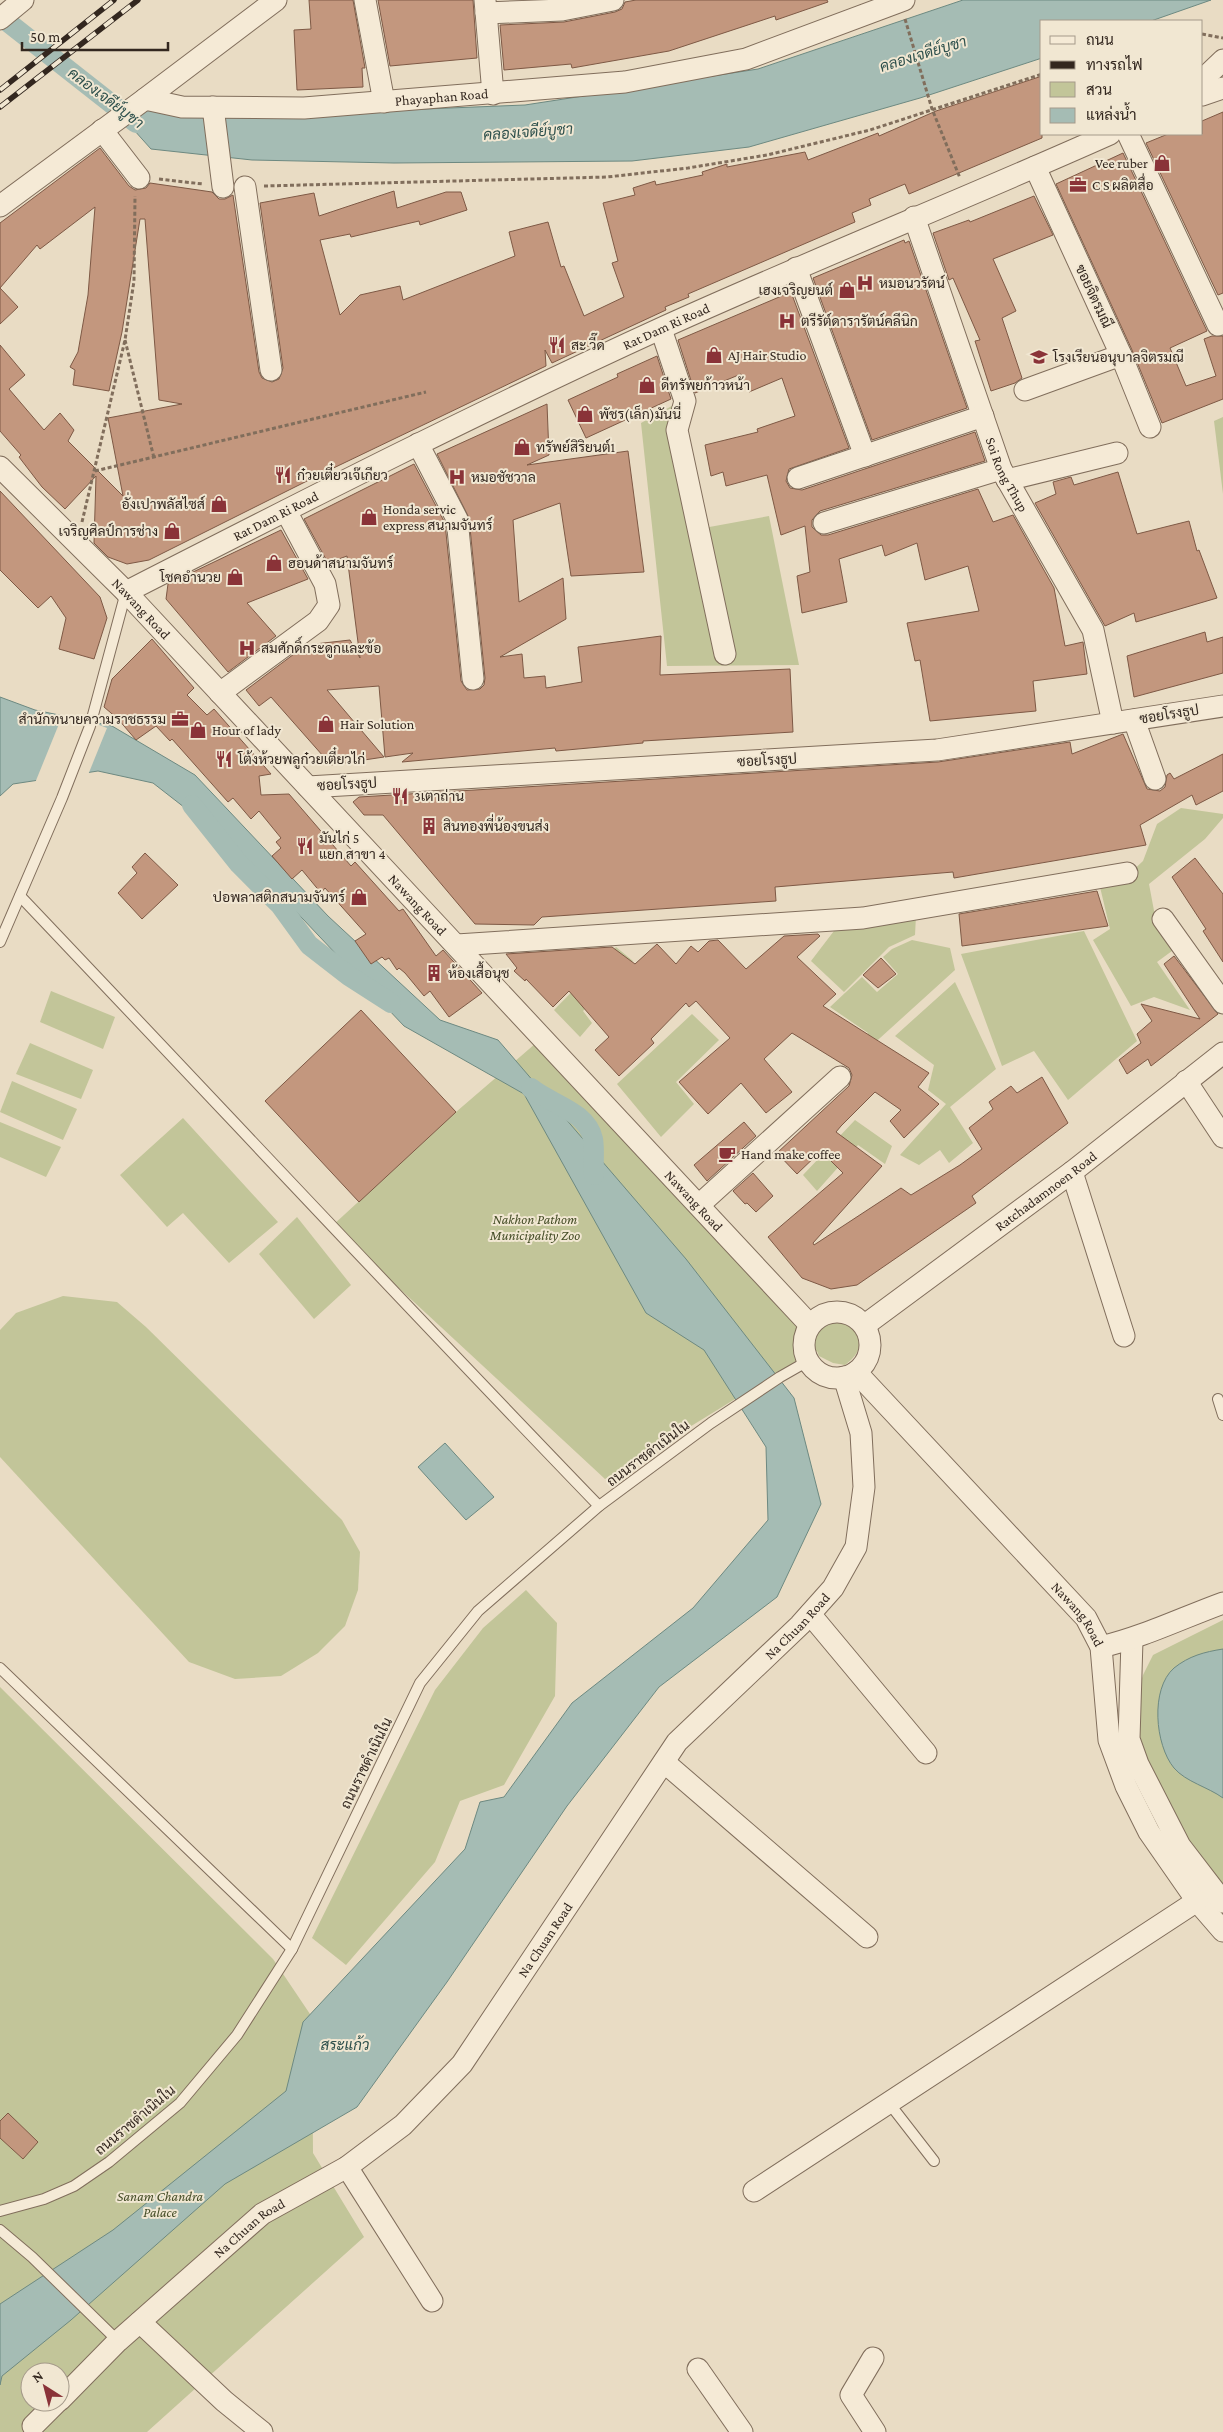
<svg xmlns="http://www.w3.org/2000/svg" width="1223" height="2432" font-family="'Crimson Pro',Sarabun,serif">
<rect width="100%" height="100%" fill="#e9dcc4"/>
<g fill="#c2c599" fill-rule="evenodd">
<polygon points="679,402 693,530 769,516 799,665 667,666 641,423"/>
<polygon points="1223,417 1223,494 1214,421"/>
<polygon points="1181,808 1223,814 1223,818 1205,839 1149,884 1155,916 1176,948 1157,962 1190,1010 1154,997 1131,1006 1093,940 1110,929 1100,887 1124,879 1143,861 1157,824"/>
<polygon points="916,916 915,935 889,947 844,992 811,961 837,927"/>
<polygon points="1084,931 1137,1041 1068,1100 1034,1051 1002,1066 961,954"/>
<polygon points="912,940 950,948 955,970 869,1048 863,1044 868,1033 830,1007 862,977 877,992 898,974 883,957 892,949"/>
<polygon points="616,947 633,961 583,1011 592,1023 580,1037 554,1010"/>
<polygon points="955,982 996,1069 950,1107 973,1143 949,1163 940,1150 919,1165 900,1155 946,1104 928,1090 934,1065 895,1036"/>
<polygon points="51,991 115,1017 103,1049 40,1022"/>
<polygon points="692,1014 719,1040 676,1082 694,1104 661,1137 617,1084"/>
<path d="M543,1037L819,1328L832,1318C859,1325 872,1345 845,1365L833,1363L819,1356L817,1351L805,1356L605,1479L332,1226L456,1112Z"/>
<polygon points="30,1043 93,1070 81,1099 16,1074"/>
<polygon points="12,1081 77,1109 63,1140 0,1112"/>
<polygon points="183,1118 278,1222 229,1263 183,1213 167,1227 120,1175"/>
<polygon points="855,1120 892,1146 885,1164 858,1145 817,1191 803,1175"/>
<polygon points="0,1122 61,1147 46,1177 0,1157"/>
<polygon points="297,1217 351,1285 314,1319 259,1254"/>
<polygon points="63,1296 117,1302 146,1327 342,1520 360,1552 358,1590 345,1626 318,1653 281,1676 235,1679 189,1662 0,1457 0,1330 16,1313"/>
<polygon points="526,1590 557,1623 555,1696 504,1785 460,1801 435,1862 346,1965 312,1938 435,1690 483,1628"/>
<polygon points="1223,1620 1223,1899 1138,1772 1131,1714 1143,1675 1153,1655"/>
<path d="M0,1687L273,1959L312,2017L313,2153L364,2237L147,2432H0ZM30,2372H60V2402H30Z"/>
</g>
<g fill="#a5bcb4" stroke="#6d8981">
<polygon points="963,0 1211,0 1151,21 1042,21 1042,58 920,98 749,147 632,161 394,163 252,160 151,149 125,120 144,109 249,116 525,105 758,69"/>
<polygon points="0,697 35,710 112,726 195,775 328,916 440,1020 498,1040 686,1259 794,1398 821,1504 777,1597 659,1687 567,1806 447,1982 357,2107 225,2184 71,2320 2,2376 0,2385 0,2304 113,2230 286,2091 303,2022 465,1849 480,1802 504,1797 572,1703 693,1608 768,1520 766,1447 704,1350 646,1313 524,1094 404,1026 234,846 153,783 98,771 13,784 0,796"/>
<polygon points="445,1443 494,1497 466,1520 418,1467"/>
<path d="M1223,1649V1798C1208,1787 1186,1782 1174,1768C1155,1745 1150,1689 1174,1668C1189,1656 1204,1652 1223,1649Z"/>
</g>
<polygon fill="#e9dcc4" points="63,714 79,717 107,728 88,775 35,783"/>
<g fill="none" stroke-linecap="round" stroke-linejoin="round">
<g stroke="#a5bcb4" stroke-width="20">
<polyline points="0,16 136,123"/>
<polyline points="192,805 239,864 280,905 309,945 349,976 391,1003"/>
<path d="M531,1088C550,1104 587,1111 593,1139C595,1150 593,1164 594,1175"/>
</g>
</g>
<g fill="#c3977e" stroke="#7e5945">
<polygon points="309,0 353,0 365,68 362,68 363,87 297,90 294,30 311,29"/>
<polygon points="378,0 473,0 477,58 390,66"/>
<polygon points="636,0 827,0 828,2 776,20 775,16 669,51 572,68 571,64 504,70 500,25 564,22 615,12 622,9 625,2"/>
<polygon points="1042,76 1042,138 909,194 905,184 869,199 871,205 852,213 855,222 688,294 689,297 665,307 666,310 552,363 545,350 546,366 321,474 149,560 127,564 108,557 94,543 96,476 65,509 42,487 19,457 21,455 0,431 0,345 25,375 9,389 44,430 60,413 74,430 68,441 123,496 108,418 182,404 159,400 145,219 140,219 122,332 109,391 73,385 75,370 70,367 78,352 88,295 95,207 40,249 37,245 0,288 0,223 100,148 129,186 135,190 146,188 150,183 212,192 219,199 225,199 233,195 259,372 262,378 272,382 279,379 283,368 260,203 314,193 319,216 394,191 397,208 446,192 461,192 467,210 420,225 419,221 351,237 350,234 320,240 340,315 360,295 400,286 403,300 515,256 509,232 548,222 561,267 564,266 584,316 624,297 612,263 618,261 603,203 635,195 633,188 655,181 656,185 703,175 702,172 727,164 727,167 805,152 808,160 878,133 879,136 936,111"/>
<polygon points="1223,112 1223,293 1218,295 1146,143 1168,134 1202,134 1202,121"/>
<polygon points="1123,153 1207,331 1170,348 1186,386 1216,376 1204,339 1212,336 1223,336 1223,399 1162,423 1132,350 1056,184"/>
<polygon points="1034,196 1053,235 993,259 1016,311 1002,318 1022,378 1015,383 991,391 975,341 980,340 953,278 949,280 933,233 969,220 970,222"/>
<polygon points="904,240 905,243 909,241 967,408 872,440 813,278"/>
<polygon points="0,288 18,307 0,324"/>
<polygon points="791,292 849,448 789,469 786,481 790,488 802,490 975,432 985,461 820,511 812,520 812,527 821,535 828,535 978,489 993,522 1013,515 1054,588 1065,646 1083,642 1087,674 1033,681 1036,711 930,721 920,660 915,661 907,623 979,611 968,566 925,580 917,543 885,556 882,545 839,559 847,602 802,613 797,576 810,572 805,526 781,535 767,475 726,486 723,472 711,476 705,445 758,432 757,429 795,416 782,378 749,392 741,374 695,393 678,340"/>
<polygon points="657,356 671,399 586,438 568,400 618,377 617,374"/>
<polygon points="547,404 549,455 527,465 628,451 644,572 571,576 560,503 513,520 519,602 563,578 566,619 500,657 522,654 524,678 545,676 546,688 582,682 578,647 661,636 660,675 790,669 793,732 643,741 643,743 556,751 555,748 402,762 413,753 385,757 379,686 327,690 384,757 331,765 271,697 259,706 246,690 306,645 350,640 360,658 347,556 328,563 304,519 414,464 445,523 461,681 467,690 480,689 484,685 485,678 469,518 437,454"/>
<polygon points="1118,472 1137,534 1189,521 1197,551 1199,550 1217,598 1136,622 1134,613 1105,626 1035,503 1056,494 1053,482 1071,477 1074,485"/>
<polygon points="0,491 100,597 107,618 94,659 59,649 66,618 51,596 38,608 0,570"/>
<polygon points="281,530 308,579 247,603 276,636 228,672 166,599 168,584"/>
<polygon points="1205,632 1207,642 1223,637 1223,673 1134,697 1127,656"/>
<polygon points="152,639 194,688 187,695 207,715 214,709 271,774 259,776 261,795 289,794 351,866 355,862 399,911 403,909 436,956 443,950 482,993 449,1017 430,991 424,996 405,973 399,968 397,970 389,958 385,960 382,957 371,964 355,941 366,934 325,888 321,893 302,870 292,879 272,856 281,848 276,842 281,838 259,811 251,819 233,798 228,802 172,739 170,741 156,726 136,740 118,719 104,707 112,679"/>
<polygon points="1123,734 1147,789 1160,791 1165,787 1167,775 1170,773 1174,779 1223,754 1223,791 1196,805 1192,795 1140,825 1146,845 954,878 953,872 775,887 776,901 542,917 534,925 475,924 383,815 364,815 353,802 359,797 938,762 1070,742 1072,754"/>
<polygon points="145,853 178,885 142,919 118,893 137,873 132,867"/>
<polygon points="1195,858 1223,894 1223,962 1203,931 1206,929 1172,877"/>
<polygon points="1097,891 1108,926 962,946 959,914"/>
<polygon points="818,934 820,936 797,957 836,994 823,1006 929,1073 918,1087 939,1104 904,1138 890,1121 901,1110 875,1092 841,1126 836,1132 882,1166 813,1243 814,1245 901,1188 911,1195 960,1165 982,1149 969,1128 993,1109 989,1102 1011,1086 1017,1093 1042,1077 1068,1123 972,1196 976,1203 857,1285 831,1289 802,1278 768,1237 843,1173 821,1151 797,1174 777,1153 849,1086 852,1075 849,1068 792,1033 764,1059 792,1092 766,1113 741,1083 708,1114 679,1082 730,1038 696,1001 689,1007 686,1003 651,1039 654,1043 619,1076 595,1050 609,1037 569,991 553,1007 526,979 525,981 514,971 517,968 506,954 612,947 635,964 657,944 676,964 691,946 698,952 709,941 718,940 746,969 784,936"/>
<polygon points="1174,956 1218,1014 1151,1066 1148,1059 1127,1074 1119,1060 1141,1043 1137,1034 1152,1021 1141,1004 1200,1019 1164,964"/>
<polygon points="881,958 896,974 878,988 863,975"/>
<polygon points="361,1010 456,1112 359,1202 265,1101"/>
<polygon points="744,1122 756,1136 707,1181 694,1165"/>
<polygon points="753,1173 773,1196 756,1212 747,1203 745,1204 733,1191"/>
<polygon points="8,2113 38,2142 23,2159 0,2138 0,2121"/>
</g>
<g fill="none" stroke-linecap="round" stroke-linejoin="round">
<g stroke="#816e5c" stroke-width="12">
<g id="service">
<path d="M20,896C213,1099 404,1304 599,1506"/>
<polyline points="0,942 62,798 90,726 126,592"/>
<polyline points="1218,1399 1223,1415"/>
<polyline points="0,1668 292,1949"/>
<polyline points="889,2103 934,2161"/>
<polyline points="0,2211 44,2199 74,2186 109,2162 180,2103 237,2035 292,1949 420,1683 478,1611 599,1506 711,1423 780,1377 808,1361"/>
<polyline points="0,2230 32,2257 118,2341"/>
</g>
</g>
<g stroke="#816e5c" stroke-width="23">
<g id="minor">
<polyline points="365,0 384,102"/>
<polyline points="485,0 493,94"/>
<polyline points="486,13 562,10 613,0"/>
<polyline points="0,19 23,0"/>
<polyline points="1202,80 1223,60"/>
<polyline points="1202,95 1223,88"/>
<polyline points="145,99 276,0"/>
<polyline points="213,107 223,187"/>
<polyline points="102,130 139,178"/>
<polyline points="1128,134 1218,325"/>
<polyline points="1035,167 1121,355 1150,427"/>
<polyline points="245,187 271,370"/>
<path id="s1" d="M0,206L145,99L182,107L304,108L625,82L746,59L904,0"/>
<path id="s2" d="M914,217L1001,469L1093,630L1113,723"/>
<polyline points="796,268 865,456"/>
<polyline points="661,329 685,401 677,430 725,654"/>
<polyline points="1025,390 1121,355"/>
<polyline points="418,444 457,519 473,679"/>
<path id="s3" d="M0,467L126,592L810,1325"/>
<polyline points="798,478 983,416"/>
<polyline points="1007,480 1117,453"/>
<polyline points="824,523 1001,469"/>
<path id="s4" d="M126,592C304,501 482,410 664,327C812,260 962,200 1110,134"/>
<polyline points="220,693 318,621 329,605 325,584 286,511"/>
<polyline points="1134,720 1155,779"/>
<polyline points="308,787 937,750 1223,706"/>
<polyline points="1163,919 1223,1003"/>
<polyline points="457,945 863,918 1127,873"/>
<polyline points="1186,1081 1223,1137"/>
<polyline points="1072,1172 1124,1336"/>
<polyline points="699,1205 840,1077"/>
<circle cx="837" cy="1345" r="33"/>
<path id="s5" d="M865,1325L1072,1172L1223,1053"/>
<path id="s6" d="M856,1372L1086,1618L1101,1647L1109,1740L1126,1786L1149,1832L1197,1901L1223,1931"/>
<polyline points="810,1614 926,1753"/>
<polyline points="1132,1640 1129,1739 1138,1764 1180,1846 1223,1902"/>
<path d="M1101,1647C1143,1637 1182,1618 1223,1603"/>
<polyline points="664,1762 867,1937"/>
<polyline points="347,2167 432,2301"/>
<polyline points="754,2191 1197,1901"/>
<polyline points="140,2322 224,2401 262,2432"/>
<polyline points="873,2358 851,2395 875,2432"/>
<polyline points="698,2369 742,2432"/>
<path id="s7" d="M60,2400L118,2341L262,2214L347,2167L403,2125L462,2064L677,1742L800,1625L833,1588L856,1547L864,1487L861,1433L844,1377"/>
<polyline points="33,2426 57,2402"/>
</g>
</g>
<g stroke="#816e5c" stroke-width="3" stroke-dasharray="4 2.5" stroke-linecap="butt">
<polyline points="905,19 932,109 960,178"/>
<polyline points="1202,34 1223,38"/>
<polyline points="159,179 203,184"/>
<polyline points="264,186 607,177 688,168 767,155 870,130 1042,74"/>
<polyline points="125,340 154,458"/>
<polyline points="95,471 426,392"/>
<polyline points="82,522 125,340 134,281 135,196"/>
</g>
<use href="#service" stroke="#f5ead6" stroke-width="10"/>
<use href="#minor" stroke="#f5ead6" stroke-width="21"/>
<g stroke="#33271f" stroke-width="5.5">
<g id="rail">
<polyline points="0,90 114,0"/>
<polyline points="0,107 138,0"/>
</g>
</g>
<use href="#rail" stroke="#f1e7d2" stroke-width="4" stroke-dasharray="11" stroke-linecap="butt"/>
</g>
<defs>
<g id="shop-bare" transform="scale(1.35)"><path d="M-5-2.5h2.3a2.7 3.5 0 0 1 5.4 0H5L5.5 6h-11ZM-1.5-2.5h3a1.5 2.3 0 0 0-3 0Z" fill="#8a3338" stroke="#f1e7d2" stroke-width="2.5" paint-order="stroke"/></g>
<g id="office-bare" transform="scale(1.35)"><path d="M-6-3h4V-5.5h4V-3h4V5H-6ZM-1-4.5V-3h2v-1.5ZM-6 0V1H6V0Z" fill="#8a3338" stroke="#f1e7d2" stroke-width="2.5" paint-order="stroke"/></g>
<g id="hospital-bare" transform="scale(1.35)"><path d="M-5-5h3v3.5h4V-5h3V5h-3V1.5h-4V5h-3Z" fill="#8a3338" stroke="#f1e7d2" stroke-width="2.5" paint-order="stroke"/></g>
<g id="restaurant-bare" transform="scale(1.35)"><path d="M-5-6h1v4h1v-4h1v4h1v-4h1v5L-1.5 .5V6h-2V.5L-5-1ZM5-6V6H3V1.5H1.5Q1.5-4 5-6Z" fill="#8a3338" stroke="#f1e7d2" stroke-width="2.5" paint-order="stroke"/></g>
<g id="school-bare" transform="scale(1.35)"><path d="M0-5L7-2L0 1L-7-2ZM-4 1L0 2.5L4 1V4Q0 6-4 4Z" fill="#8a3338" stroke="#f1e7d2" stroke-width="2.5" paint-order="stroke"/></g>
<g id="building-bare" transform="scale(1.35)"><path d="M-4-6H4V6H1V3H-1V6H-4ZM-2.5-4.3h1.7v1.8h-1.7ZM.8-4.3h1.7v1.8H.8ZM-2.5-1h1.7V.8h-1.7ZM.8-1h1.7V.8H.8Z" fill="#8a3338" stroke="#f1e7d2" stroke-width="2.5" paint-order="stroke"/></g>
<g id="cafe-bare" transform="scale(1.35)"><path d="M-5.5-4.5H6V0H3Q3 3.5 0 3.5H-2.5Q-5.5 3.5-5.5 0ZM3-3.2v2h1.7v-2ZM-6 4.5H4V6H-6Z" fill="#8a3338" stroke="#f1e7d2" stroke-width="2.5" paint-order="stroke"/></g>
</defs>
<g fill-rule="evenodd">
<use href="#shop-bare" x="1162" y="163"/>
<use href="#office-bare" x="1078" y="185"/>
<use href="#hospital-bare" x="865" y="283"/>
<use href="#shop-bare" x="847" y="290"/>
<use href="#hospital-bare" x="787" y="321"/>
<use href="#restaurant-bare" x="557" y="345"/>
<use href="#shop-bare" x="714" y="355"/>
<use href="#school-bare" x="1039" y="357"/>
<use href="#shop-bare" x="647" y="385"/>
<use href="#shop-bare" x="585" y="414"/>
<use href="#shop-bare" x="522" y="447"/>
<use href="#restaurant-bare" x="283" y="475"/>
<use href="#hospital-bare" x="457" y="477"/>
<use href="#shop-bare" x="219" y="504"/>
<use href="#shop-bare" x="369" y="517"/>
<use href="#shop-bare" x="172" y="531"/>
<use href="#shop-bare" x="274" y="563"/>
<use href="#shop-bare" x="235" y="577"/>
<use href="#hospital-bare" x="247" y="648"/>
<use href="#office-bare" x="180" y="719"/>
<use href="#shop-bare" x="326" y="724"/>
<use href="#shop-bare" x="198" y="730"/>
<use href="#restaurant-bare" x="224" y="759"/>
<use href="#restaurant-bare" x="400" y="796"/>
<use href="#building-bare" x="429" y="826"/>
<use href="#restaurant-bare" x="305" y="846"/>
<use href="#shop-bare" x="359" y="897"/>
<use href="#building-bare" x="434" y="973"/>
<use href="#cafe-bare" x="727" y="1154"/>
</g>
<g text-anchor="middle" stroke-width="4" stroke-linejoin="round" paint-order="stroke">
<g font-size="14" fill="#33271f" stroke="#f1e7d2">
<text dy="5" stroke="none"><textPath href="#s1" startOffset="478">Phayaphan Road</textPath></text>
<text transform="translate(1094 296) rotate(65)" y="5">ซอยจิตรมณี</text>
<text dy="5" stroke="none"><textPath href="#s4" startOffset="602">Rat Dam Ri Road</textPath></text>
<text dy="5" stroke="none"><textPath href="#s2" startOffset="274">Soi Rong Thup</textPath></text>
<text dy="5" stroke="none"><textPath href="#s4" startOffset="168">Rat Dam Ri Road</textPath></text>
<text dy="5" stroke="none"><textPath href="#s3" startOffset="200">Nawang Road</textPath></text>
<text transform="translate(1169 714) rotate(-9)" y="5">ซอยโรงธูป</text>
<text transform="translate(767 760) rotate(-3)" y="5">ซอยโรงธูป</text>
<text transform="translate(347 784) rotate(-3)" y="5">ซอยโรงธูป</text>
<text dy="5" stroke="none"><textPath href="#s3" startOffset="605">Nawang Road</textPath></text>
<text dy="5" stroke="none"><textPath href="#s5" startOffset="225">Ratchadamnoen Road</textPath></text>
<text dy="5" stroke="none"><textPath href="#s3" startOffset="1010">Nawang Road</textPath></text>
<text transform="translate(648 1453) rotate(-37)" y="5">ถนนราชดำเนินใน</text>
<text dy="5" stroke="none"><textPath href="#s6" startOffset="329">Nawang Road</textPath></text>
<text dy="5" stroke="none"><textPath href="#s7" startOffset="1081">Na Chuan Road</textPath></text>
<text transform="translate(366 1763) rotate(-64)" y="5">ถนนราชดำเนินใน</text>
<text dy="5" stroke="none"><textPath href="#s7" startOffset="676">Na Chuan Road</textPath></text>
<text transform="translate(135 2120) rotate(-40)" y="5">ถนนราชดำเนินใน</text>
<text dy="5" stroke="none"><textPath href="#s7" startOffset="256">Na Chuan Road</textPath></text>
</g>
<g font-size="14" fill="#33271f" stroke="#f1e7d2" text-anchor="start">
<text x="1148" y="168" text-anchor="end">Vee ruber</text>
<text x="1092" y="190">C S ผลิตสื่อ</text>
<text x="879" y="288">หมอนวรัตน์</text>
<text x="833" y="295" text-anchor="end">เฮงเจริญยนต์</text>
<text x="801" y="326">ตรีรัต์ดารารัตน์คลีนิก</text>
<text x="571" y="350">สะ วี๊ด</text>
<text x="728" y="360">AJ Hair Studio</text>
<text x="1053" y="362">โรงเรียนอนุบาลจิตรมณี</text>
<text x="661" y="390">ดีทรัพยก้าวหน้า</text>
<text x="599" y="419">พัชร(เล็ก)มันนี่</text>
<text x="536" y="452">ทรัพย์สิริยนต์1</text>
<text x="297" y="480">ก๋วยเตี๋ยวเจ๊เกียว</text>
<text x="471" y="482">หมอชัชวาล</text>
<text x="205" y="509" text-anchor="end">อั่งเปาพลัสไซส์</text>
<text x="383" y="514">Honda servic<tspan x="383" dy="16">express สนามจันทร์</tspan></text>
<text x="158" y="536" text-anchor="end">เจริญศิลป์การช่าง</text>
<text x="288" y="568">ฮอนด้าสนามจันทร์</text>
<text x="221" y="582" text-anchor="end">โชคอำนวย</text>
<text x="261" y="653">สมศักดิ์กระดูกและข้อ</text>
<text x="166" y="724" text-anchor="end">สำนักทนายความราชธรรม</text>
<text x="340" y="729">Hair Solution</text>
<text x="212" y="735">Hour of lady</text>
<text x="238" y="764">โต้งห้วยพลูก๋วยเตี๋ยวไก่</text>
<text x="414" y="801">3เตาถ่าน</text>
<text x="443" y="831">สินทองพี่น้องขนส่ง</text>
<text x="319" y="843">มันไก่ 5<tspan x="319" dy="16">แยก สาขา 4</tspan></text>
<text x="345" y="902" text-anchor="end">ปอพลาสติกสนามจันทร์</text>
<text x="448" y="978">ห้องเสื้อนุช</text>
<text x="741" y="1159">Hand make coffee</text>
</g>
<g font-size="14" font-style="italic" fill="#454d27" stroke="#f1e7d2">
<text x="535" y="1224">Nakhon Pathom<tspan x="535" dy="16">Municipality Zoo</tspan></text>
<text x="160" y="2201">Sanam Chandra<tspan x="160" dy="16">Palace</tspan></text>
</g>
<g font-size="15" font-style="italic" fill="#2f514d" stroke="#f1e7d2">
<text transform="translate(923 54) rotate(-17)" y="5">คลองเจดีย์บูชา</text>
<text transform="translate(106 98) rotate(37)" y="5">คลองเจดีย์บูชา</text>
<text transform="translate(528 132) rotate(-4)" y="5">คลองเจดีย์บูชา</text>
<text x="345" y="2050">สระแก้ว</text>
</g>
</g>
<rect x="1040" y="20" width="162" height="115" fill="#f1e7d2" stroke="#a59a8a"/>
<rect x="1050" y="36" width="25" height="8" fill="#f5ead6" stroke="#a59a8a"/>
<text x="1086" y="45" font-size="15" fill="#33271f">ถนน</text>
<rect x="1050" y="61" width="25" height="8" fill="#33271f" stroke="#a59a8a"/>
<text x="1086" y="70" font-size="15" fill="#33271f">ทางรถไฟ</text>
<rect x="1050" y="82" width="25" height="15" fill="#c2c599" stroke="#a59a8a"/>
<text x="1086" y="95" font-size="15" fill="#33271f">สวน</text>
<rect x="1050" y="108" width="25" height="15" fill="#a5bcb4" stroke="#a59a8a"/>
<text x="1086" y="120" font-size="15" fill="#33271f">แหล่งน้ำ</text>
<g transform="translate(45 2387) rotate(324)"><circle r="24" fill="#f1e7d2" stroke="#a59a8a"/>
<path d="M0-4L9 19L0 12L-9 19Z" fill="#8a3338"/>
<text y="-8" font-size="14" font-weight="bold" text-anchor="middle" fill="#33271f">N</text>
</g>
<path d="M22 42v8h146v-8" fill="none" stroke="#33271f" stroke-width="2.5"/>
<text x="30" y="42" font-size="15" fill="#33271f" stroke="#f1e7d2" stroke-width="4" paint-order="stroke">50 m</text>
</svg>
